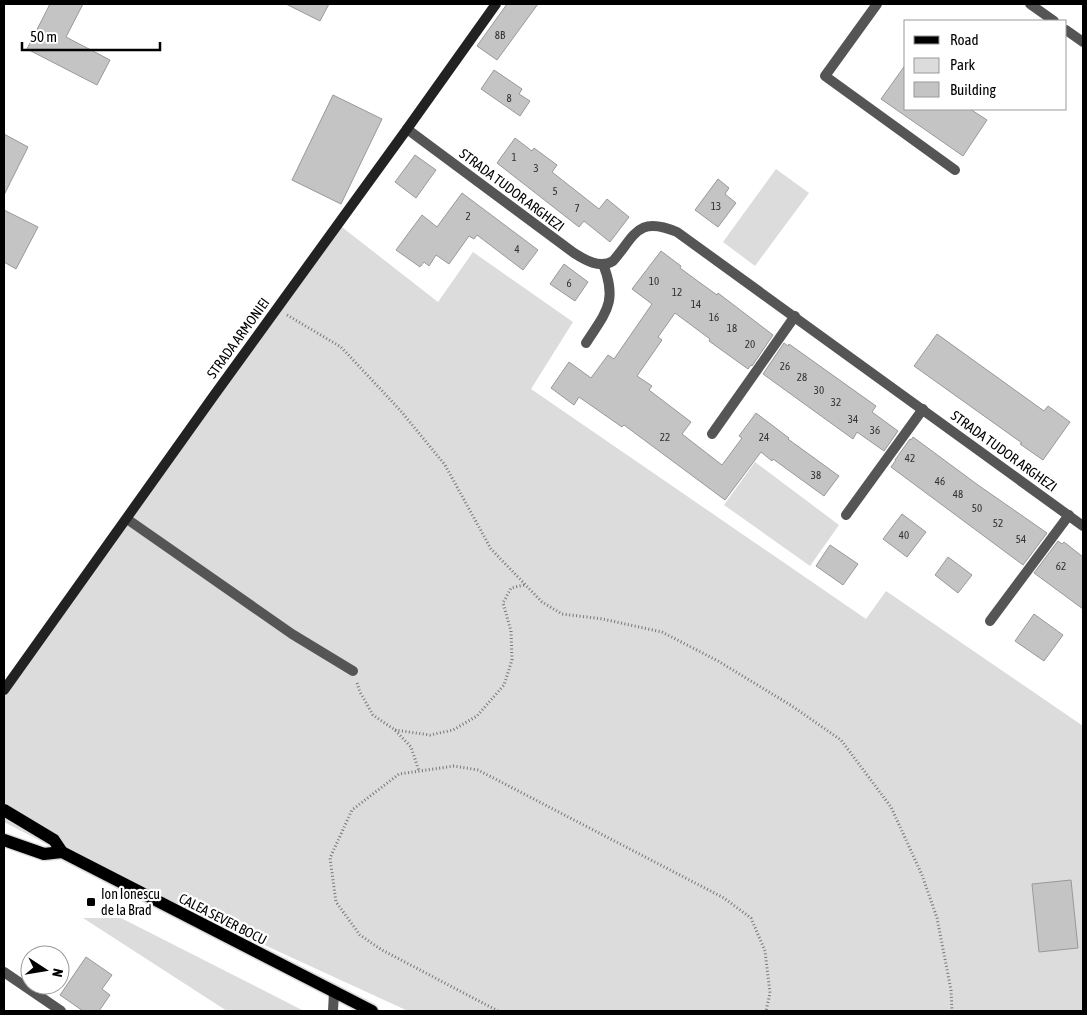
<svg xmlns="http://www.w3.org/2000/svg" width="1087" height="1015" font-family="'Asap Condensed',sans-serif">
<rect width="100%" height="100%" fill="#fff"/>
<g fill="#dcdcdc">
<polygon points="776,169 809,193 755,266 723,242"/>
<polygon points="338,224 438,302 473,252 573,322 531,389 866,619 886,591 1083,726 1083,1011 408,1011 62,852 4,822 4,690"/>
<polygon points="755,462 839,525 810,566 724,505"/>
<polygon points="83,918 121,918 304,1011 227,1011"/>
</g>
<g fill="#c4c4c4" stroke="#999">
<polygon points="50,4 83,4 66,37 110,60 97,85 27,49"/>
<polygon points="286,4 329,4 320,21"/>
<polygon points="507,4 538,4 497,60 477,46"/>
<polygon points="906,64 906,109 970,109 987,120 963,156 881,99"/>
<polygon points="494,70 522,89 519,94 530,101 520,116 481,89"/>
<polygon points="333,95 382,119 341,204 292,180"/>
<polygon points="4,134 28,147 4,195"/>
<polygon points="515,138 532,151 534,148 557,165 552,172 599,209 607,199 629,217 610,242 584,221 579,227 497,163"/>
<polygon points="415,155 436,170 416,198 395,182"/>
<polygon points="718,179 729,188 725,194 736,203 718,227 695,210"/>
<polygon points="462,193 538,250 523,270 477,235 474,239 469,236 449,264 436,255 429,266 424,262 420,267 396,250 422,215 437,227"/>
<polygon points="4,210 38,227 16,269 4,262"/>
<polygon points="661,251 681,266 680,268 699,282 717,295 718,293 773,335 752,366 751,365 748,369 709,341 710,339 675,313 658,337 662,340 637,376 652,386 649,390 691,422 682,434 722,465 742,438 739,436 756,413 789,438 788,439 839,476 824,496 773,459 772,461 761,452 725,500 624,425 622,427 579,397 574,405 551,388 569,362 591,378 608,355 614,359 652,304 632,289"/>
<polygon points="564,264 588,282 575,301 550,284"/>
<polygon points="937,334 1044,411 1048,406 1070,422 1043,460 1020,444 1022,443 914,366"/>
<polygon points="784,343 788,346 789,344 876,406 872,412 898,431 884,451 857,432 853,439 763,374"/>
<polygon points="913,437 978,485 1047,533 1023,565 891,467 896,460 895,460 910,439 911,440"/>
<polygon points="902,514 926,532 907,557 883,539"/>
<polygon points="1058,541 1062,544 1064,542 1083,557 1083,609 1034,573"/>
<polygon points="830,545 858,564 843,585 816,566"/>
<polygon points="948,557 972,575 958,593 935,575"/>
<polygon points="1034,614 1063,635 1044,661 1015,641"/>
<polygon points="1071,880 1078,948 1039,952 1032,884"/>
<polygon points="86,957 112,975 102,989 110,995 99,1011 83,1011 60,995"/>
</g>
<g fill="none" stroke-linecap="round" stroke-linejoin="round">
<g stroke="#dbdbdb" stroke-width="15">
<g id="primary">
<polyline points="4,810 54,840 62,852 372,1011"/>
<polyline points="4,840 44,854 62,852"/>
</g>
</g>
<g stroke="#777" stroke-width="3" stroke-dasharray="1 2.5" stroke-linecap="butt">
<polyline points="287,315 341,347 400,410 445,465 491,549 542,602 562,614 603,619 662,632 718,661 792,706 841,740 891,807 922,875 937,918 951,990 952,1011"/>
<polyline points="357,683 360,692 373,715 395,730 411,747 419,771"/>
<polyline points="395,730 430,735 453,730 477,716 504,685 512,660 511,631 503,603 511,588 524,585"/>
<polyline points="498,1011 382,950 360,935 336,902 330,858 352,810 399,774 454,766 478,770 724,898 751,918 765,951 770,993 766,1011"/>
</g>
<g stroke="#555" stroke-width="10">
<path d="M586,343C606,312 618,302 603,264"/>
<polyline points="712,434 795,316"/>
<polyline points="846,515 923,409"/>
<polyline points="127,519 292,634 353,671"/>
<polyline points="990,621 1069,515"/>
</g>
<g stroke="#555" stroke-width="10">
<polyline points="877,4 825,76 955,170"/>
<polyline points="1030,4 1054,21"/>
<polyline points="1066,30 1083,42"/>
<path d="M407,129L574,253C585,260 600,269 613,261C635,236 637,215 677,232L1083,526"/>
<polyline points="4,972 61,1011"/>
<polyline points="333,1011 334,992"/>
</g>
<polyline stroke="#222" stroke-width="10" points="4,690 215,394 407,129 496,4"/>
<use href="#primary" stroke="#000" stroke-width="12"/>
</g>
<rect fill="#000" stroke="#fff" stroke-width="2" x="86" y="897" width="10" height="10" rx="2.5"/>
<g text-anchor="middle" stroke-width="4.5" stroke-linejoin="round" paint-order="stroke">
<g font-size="11" fill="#313131">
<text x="500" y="39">8B</text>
<text x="509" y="102">8</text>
<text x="514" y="161">1</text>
<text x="536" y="172">3</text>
<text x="555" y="195">5</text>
<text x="716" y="210">13</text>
<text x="577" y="212">7</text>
<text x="468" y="220">2</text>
<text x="517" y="253">4</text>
<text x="654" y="285">10</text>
<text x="569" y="287">6</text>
<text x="677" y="296">12</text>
<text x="696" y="308">14</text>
<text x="714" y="321">16</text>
<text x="732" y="332">18</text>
<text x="750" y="348">20</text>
<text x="785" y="370">26</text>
<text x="802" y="381">28</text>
<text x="819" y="394">30</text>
<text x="836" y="406">32</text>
<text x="853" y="423">34</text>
<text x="875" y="434">36</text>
<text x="665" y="441">22</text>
<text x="764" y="441">24</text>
<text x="910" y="462">42</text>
<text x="816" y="479">38</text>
<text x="940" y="485">46</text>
<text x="958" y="498">48</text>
<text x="977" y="512">50</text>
<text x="998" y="527">52</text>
<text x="904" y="539">40</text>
<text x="1021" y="543">54</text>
<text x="1061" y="570">62</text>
</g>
<g font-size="14" fill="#000" stroke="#fff">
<text transform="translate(512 190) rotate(37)" y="5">STRADA TUDOR ARGHEZI</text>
<text transform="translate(238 338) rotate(-54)" y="5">STRADA ARMONIEI</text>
<text transform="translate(1004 451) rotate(36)" y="5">STRADA TUDOR ARGHEZI</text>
<text transform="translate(223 919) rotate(27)" y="5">CALEA SEVER BOCU</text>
</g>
<g font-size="14" fill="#000" stroke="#fff" text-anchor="start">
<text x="101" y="899">Ion Ionescu<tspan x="101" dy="16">de la Brad</tspan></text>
</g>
</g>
<rect width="1087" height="1015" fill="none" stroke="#000000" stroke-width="10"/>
<rect x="904" y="20" width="162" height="90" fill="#ffffff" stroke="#999999"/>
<rect x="914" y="36" width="25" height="8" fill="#000000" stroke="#999999"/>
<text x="950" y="45" font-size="15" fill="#000000">Road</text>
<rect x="914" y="58" width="25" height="15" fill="#dcdcdc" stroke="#999999"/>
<text x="950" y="70" font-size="15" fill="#000000">Park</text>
<rect x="914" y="82" width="25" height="15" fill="#c4c4c4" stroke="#999999"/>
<text x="950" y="95" font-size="15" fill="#000000">Building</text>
<g transform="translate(45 970) rotate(102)"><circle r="24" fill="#ffffff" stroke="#999999"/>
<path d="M0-4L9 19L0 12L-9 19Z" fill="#000000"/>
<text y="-8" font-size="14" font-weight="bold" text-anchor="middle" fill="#000000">N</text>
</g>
<path d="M22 42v8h138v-8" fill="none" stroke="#000000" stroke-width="2.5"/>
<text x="30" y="42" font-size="15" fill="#000000" stroke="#ffffff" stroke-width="4" paint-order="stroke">50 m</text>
</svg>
